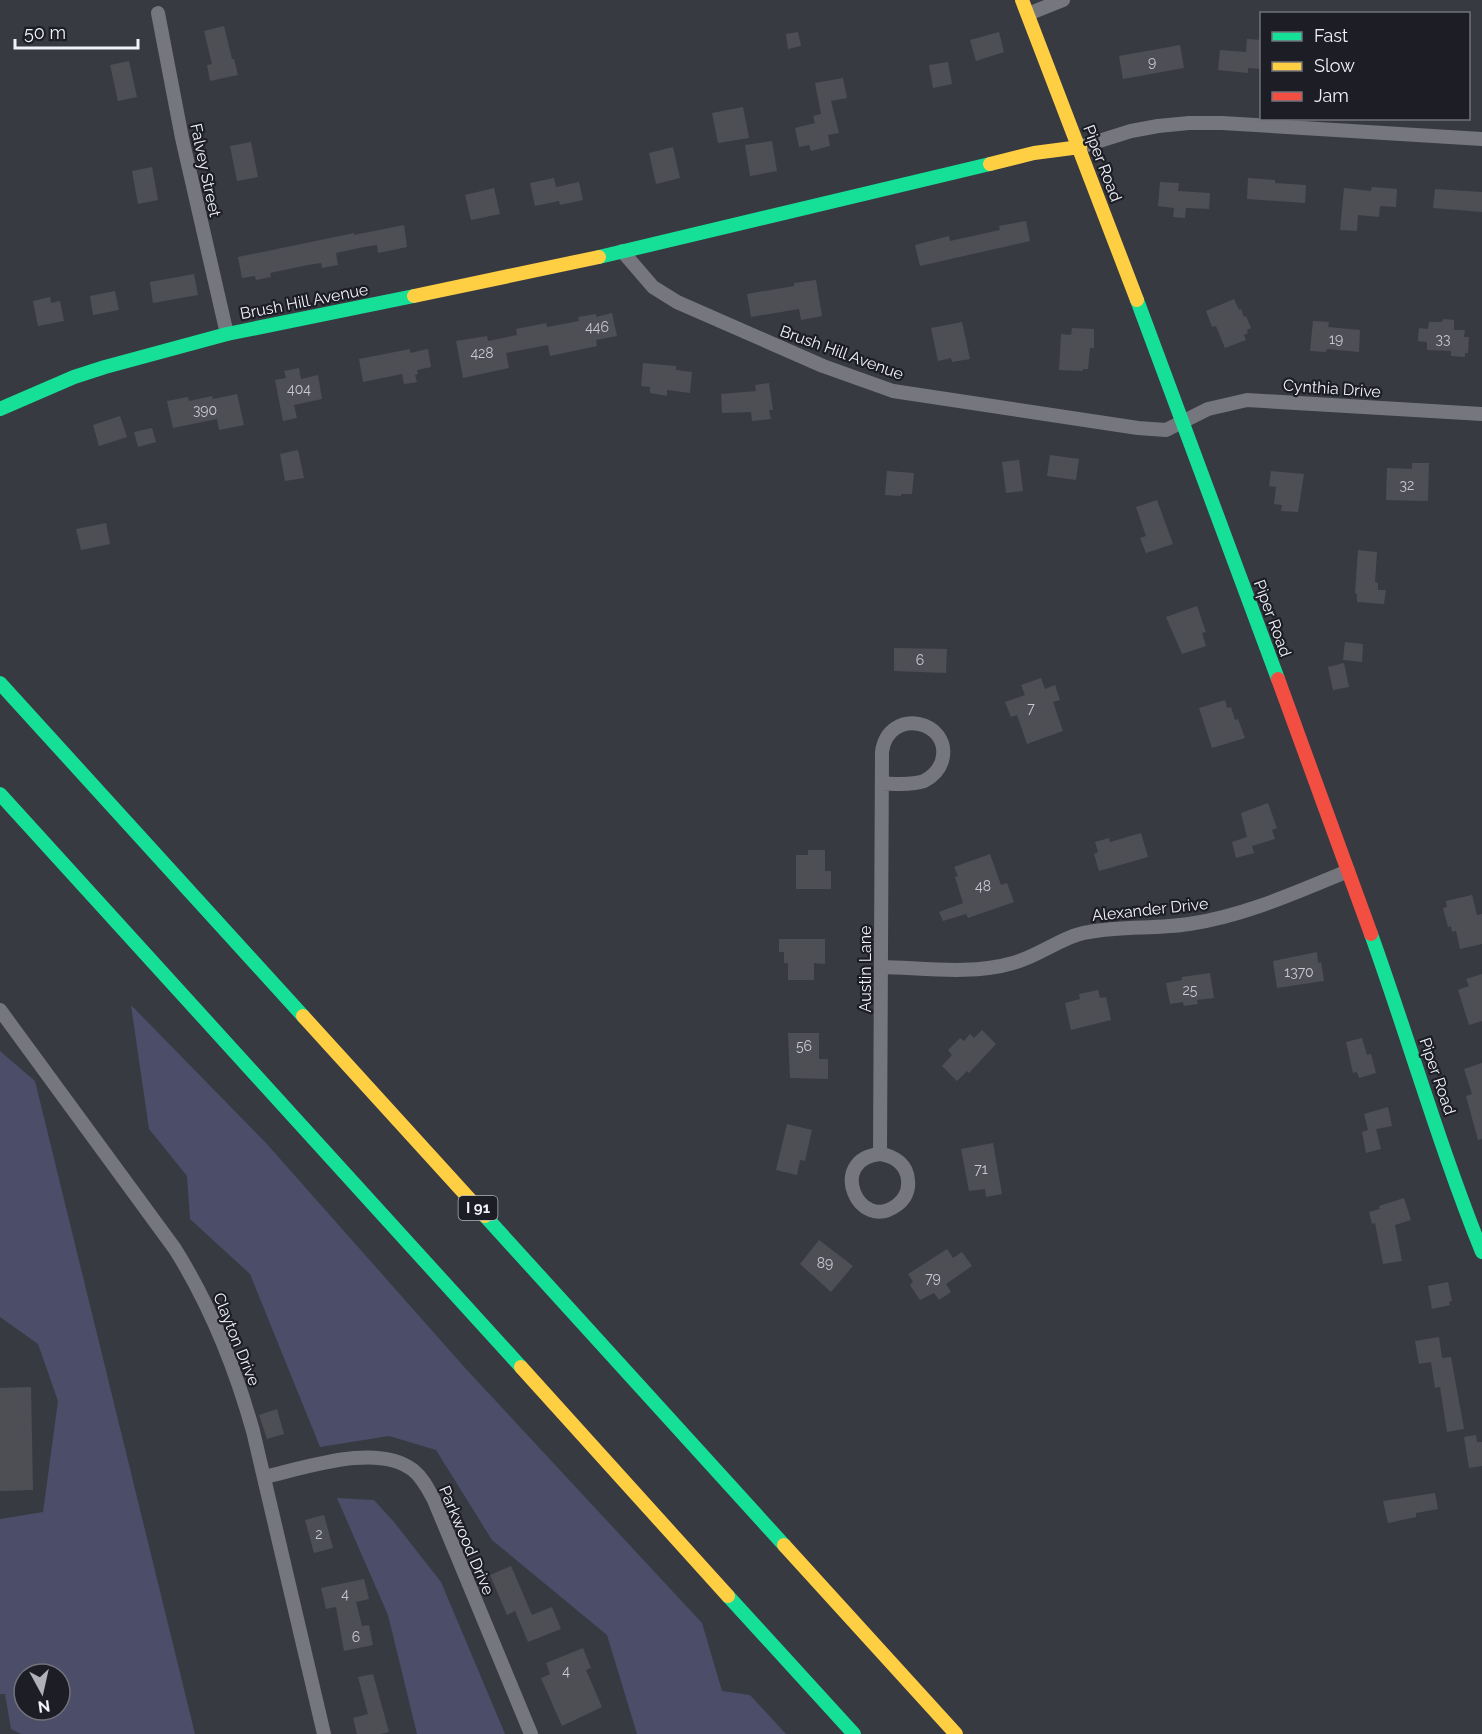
<svg xmlns="http://www.w3.org/2000/svg" width="1482" height="1734" font-family="Raleway,sans-serif">
<rect width="100%" height="100%" fill="#383a42"/>
<g fill="#4b4d69" fill-rule="evenodd">
<polygon points="131,1005 266,1143 466,1369 702,1623 722,1691 750,1695 786,1734 637,1734 607,1635 492,1540 436,1450 389,1436 320,1447 250,1274 190,1219 187,1176 149,1129"/>
<path d="M0,1051L35,1081L195,1734H21L11,1729L5,1694H0V1519L43,1512L58,1401L38,1344L0,1317ZM24,1674H60V1710H24Z"/>
<polygon points="337,1498 374,1500 394,1522 441,1582 505,1734 417,1734 388,1615"/>
</g>
<g fill="#4e4f55">
<polygon points="224,26 232,59 234,59 238,75 210,81 207,65 212,64 204,31"/>
<polygon points="798,32 801,46 788,49 786,34"/>
<polygon points="999,32 1004,52 976,61 970,40"/>
<polygon points="1247,39 1262,40 1262,69 1248,68 1248,73 1218,70 1220,50 1246,52"/>
<polygon points="1180,45 1184,68 1123,79 1119,56"/>
<polygon points="129,61 137,97 118,101 110,65"/>
<polygon points="948,62 952,84 933,88 929,65"/>
<polygon points="843,78 847,98 831,101 839,133 828,135 830,146 811,151 809,145 799,147 795,128 815,123 813,116 821,114 815,83"/>
<polygon points="743,107 749,138 718,143 712,113"/>
<polygon points="772,141 777,171 750,176 745,145"/>
<polygon points="251,142 258,177 237,181 230,146"/>
<polygon points="673,147 680,178 656,184 649,153"/>
<polygon points="152,167 158,200 138,204 132,171"/>
<polygon points="554,178 556,187 579,182 583,200 560,205 559,201 535,206 530,183"/>
<polygon points="1248,178 1275,180 1275,183 1306,185 1305,203 1247,199"/>
<polygon points="1160,182 1179,183 1178,191 1210,193 1209,209 1186,208 1185,218 1173,217 1174,208 1158,206"/>
<polygon points="1372,187 1397,189 1396,207 1380,206 1379,217 1358,215 1357,231 1340,230 1344,188 1371,191"/>
<polygon points="494,188 500,214 471,220 465,195"/>
<polygon points="1435,189 1482,192 1482,212 1433,208"/>
<polygon points="1026,221 1030,241 920,266 915,245 949,236 950,241 1000,230 999,226"/>
<polygon points="404,225 407,247 378,253 377,245 364,247 336,253 338,265 322,268 321,263 308,265 270,273 271,277 256,280 255,276 242,278 238,257 354,233 354,235"/>
<polygon points="194,274 198,295 153,303 150,282"/>
<polygon points="816,280 822,316 801,320 799,309 751,317 747,294 794,286 794,283"/>
<polygon points="115,291 119,310 93,315 90,296"/>
<polygon points="50,297 51,303 60,301 64,321 38,326 33,301"/>
<polygon points="1234,299 1239,310 1241,309 1244,317 1246,316 1251,328 1247,330 1248,333 1244,335 1246,340 1225,348 1216,326 1212,327 1206,311"/>
<polygon points="612,313 617,336 596,340 597,346 550,356 548,345 506,353 509,368 463,378 456,341 487,336 488,341 517,335 516,329 546,323 547,327 579,321 578,317 596,314 596,317"/>
<polygon points="1444,319 1454,320 1454,330 1465,330 1464,337 1469,337 1468,353 1465,353 1465,357 1451,356 1451,351 1427,350 1427,342 1418,341 1419,328 1428,329 1429,322 1441,322"/>
<polygon points="1313,321 1329,322 1328,327 1360,330 1359,352 1327,349 1326,352 1310,351"/>
<polygon points="962,322 970,359 952,362 951,358 938,361 931,328"/>
<polygon points="1072,328 1094,329 1094,348 1090,348 1088,369 1083,369 1083,371 1059,370 1061,334 1071,335"/>
<polygon points="410,349 410,353 428,349 431,367 417,370 418,374 415,375 417,382 404,384 402,374 363,382 359,359"/>
<polygon points="643,363 676,366 676,370 692,372 690,393 667,390 667,396 650,393 650,387 641,386"/>
<polygon points="299,368 301,379 318,375 322,399 294,405 297,418 283,421 275,380 286,378 284,371"/>
<polygon points="769,383 773,410 769,410 771,419 752,421 751,412 722,413 721,394 756,391 755,385"/>
<polygon points="237,394 244,425 219,430 217,419 173,428 167,401 188,397 189,401 212,396 213,399"/>
<polygon points="120,416 127,437 99,446 93,425"/>
<polygon points="152,428 156,442 138,447 134,432"/>
<polygon points="298,450 304,478 285,481 280,454"/>
<polygon points="1050,455 1079,459 1076,480 1047,476"/>
<polygon points="1019,460 1023,491 1006,493 1002,462"/>
<polygon points="1412,463 1429,463 1428,501 1386,500 1387,468 1412,469"/>
<polygon points="887,471 914,473 912,494 901,494 901,496 885,495"/>
<polygon points="1271,471 1304,474 1298,512 1281,511 1282,505 1274,504 1276,487 1269,486"/>
<polygon points="1157,500 1173,544 1146,553 1140,538 1146,536 1136,507"/>
<polygon points="106,523 110,544 81,550 76,529"/>
<polygon points="1358,550 1377,552 1375,582 1378,583 1378,590 1386,590 1384,604 1357,602 1357,594 1355,593"/>
<polygon points="1197,606 1206,632 1202,633 1206,646 1182,654 1166,617"/>
<polygon points="1345,642 1363,644 1362,662 1343,660"/>
<polygon points="894,648 947,649 946,673 894,671"/>
<polygon points="1344,663 1349,687 1333,690 1328,667"/>
<polygon points="1041,678 1045,689 1055,685 1060,700 1053,702 1063,731 1027,744 1017,715 1011,717 1005,702 1025,695 1021,685"/>
<polygon points="1225,700 1227,708 1231,707 1235,720 1238,719 1245,738 1212,748 1199,708"/>
<polygon points="1268,803 1277,828 1272,830 1275,839 1252,846 1254,853 1236,858 1232,842 1247,837 1241,813"/>
<polygon points="1141,833 1148,857 1099,871 1094,854 1098,852 1095,842 1109,838 1110,842"/>
<polygon points="808,850 825,850 825,871 831,871 831,889 796,889 796,855 808,855"/>
<polygon points="990,854 1001,885 1007,883 1014,902 968,918 966,914 943,921 939,912 963,903 955,877 958,876 954,867"/>
<polygon points="1472,895 1477,915 1482,914 1482,944 1460,949 1456,931 1452,932 1451,926 1448,927 1443,908 1447,907 1446,901"/>
<polygon points="779,939 825,939 825,964 814,963 814,980 788,980 788,963 784,963 784,952 779,952"/>
<polygon points="1317,952 1318,963 1321,962 1324,981 1277,988 1273,961"/>
<polygon points="1210,973 1214,998 1197,1000 1198,1004 1184,1006 1183,1002 1170,1004 1166,983 1182,980 1182,977"/>
<polygon points="1482,974 1482,1021 1469,1025 1458,990 1469,986 1466,979"/>
<polygon points="1098,990 1100,998 1106,997 1111,1020 1071,1030 1065,1003 1080,999 1079,994"/>
<polygon points="982,1030 996,1044 969,1073 967,1071 957,1081 942,1066 952,1055 948,1050 960,1038 964,1041 970,1034 974,1038"/>
<polygon points="788,1033 819,1033 819,1059 828,1059 828,1079 790,1078"/>
<polygon points="1362,1038 1367,1055 1371,1054 1376,1073 1359,1078 1357,1072 1353,1073 1346,1042"/>
<polygon points="1482,1063 1482,1139 1478,1140 1466,1096 1472,1094 1464,1069"/>
<polygon points="1388,1107 1392,1126 1376,1129 1381,1149 1366,1153 1362,1132 1368,1130 1364,1114"/>
<polygon points="787,1124 812,1130 805,1161 800,1160 797,1175 776,1170"/>
<polygon points="993,1143 1002,1194 986,1197 985,1189 969,1191 961,1149"/>
<polygon points="1404,1198 1411,1220 1395,1225 1402,1261 1383,1264 1375,1223 1372,1224 1369,1212 1380,1209 1379,1206"/>
<polygon points="819,1240 853,1266 831,1292 800,1264"/>
<polygon points="947,1249 953,1258 962,1252 972,1266 946,1284 951,1292 939,1300 934,1293 920,1300 910,1285 913,1282 908,1274"/>
<polygon points="1448,1282 1452,1301 1449,1302 1450,1305 1432,1309 1428,1286"/>
<polygon points="1439,1337 1442,1358 1451,1357 1464,1429 1447,1432 1440,1387 1435,1388 1431,1362 1419,1364 1415,1341"/>
<polygon points="31,1387 33,1490 0,1491 0,1388"/>
<polygon points="277,1409 284,1434 267,1439 259,1415"/>
<polygon points="1476,1435 1477,1442 1482,1442 1482,1466 1469,1468 1464,1437"/>
<polygon points="1435,1493 1438,1509 1416,1513 1416,1517 1388,1523 1383,1501"/>
<polygon points="324,1515 333,1548 314,1553 305,1520"/>
<polygon points="511,1566 532,1615 552,1607 561,1629 528,1642 515,1611 507,1615 490,1575"/>
<polygon points="364,1579 369,1599 356,1602 362,1626 369,1625 373,1645 344,1651 336,1607 326,1609 321,1588"/>
<polygon points="583,1648 591,1668 586,1670 602,1707 562,1726 541,1678 550,1674 546,1663"/>
<polygon points="373,1674 389,1732 380,1734 357,1734 353,1718 368,1714 358,1677"/>
</g>
<g fill="none" stroke-linecap="round" stroke-linejoin="round">
<g stroke="#75767e" stroke-width="14">
<polyline points="158,13 182,138 227,334"/>
<polyline points="1028,14 1063,0"/>
<polyline points="1080,147 1131,131 1158,126 1189,123 1222,123 1482,139"/>
<polyline points="622,251 653,287 677,302 823,366 893,391 1138,428 1166,430 1208,409 1247,400 1482,414"/>
<path d="M882,967C924,968 972,975 1013,963C1040,956 1062,936 1089,932C1121,926 1156,929 1189,924C1244,916 1297,892 1348,871"/>
<path d="M0,1010L175,1249C210,1305 235,1367 253,1431L324,1734"/>
<path d="M880,1154C895,1156 907,1165 908,1180C909,1190 905,1199 897,1205C858,1234 827,1159 880,1154L882,752C888,706 953,720 942,761C939,770 932,777 924,781C911,786 895,783 882,784"/>
<path d="M264,1477C305,1468 377,1442 413,1470C423,1478 428,1489 434,1500L531,1734"/>
</g>
<g stroke="#16e098" stroke-width="14">
<polyline points="599,257 990,164"/>
<polyline points="1137,300 1278,679"/>
<polyline points="0,409 74,377 105,367 227,334 414,296"/>
<polyline points="0,683 303,1016"/>
<polyline points="0,794 521,1367"/>
<path d="M1371,934C1409,1040 1440,1148 1482,1252"/>
<polyline points="485,1216 784,1545"/>
<polyline points="728,1596 854,1734"/>
</g>
<g stroke="#ffcf43" stroke-width="14">
<polyline points="1022,0 1137,300"/>
<polyline points="990,164 1034,153 1080,147"/>
<polyline points="414,296 599,257"/>
<polyline points="303,1016 485,1216"/>
<polyline points="521,1367 728,1596"/>
<polyline points="784,1545 956,1734"/>
</g>
<polyline stroke="#f24e42" stroke-width="14" points="1278,679 1371,934"/>
</g>
<g text-anchor="middle" stroke-width="4.5" stroke-linejoin="round" paint-order="stroke">
<g font-size="14" fill="#c8c8d2">
<text x="1152" y="67">9</text>
<text x="597" y="332">446</text>
<text x="1336" y="344">19</text>
<text x="1443" y="344">33</text>
<text x="482" y="358">428</text>
<text x="299" y="394">404</text>
<text x="205" y="415">390</text>
<text x="1407" y="490">32</text>
<text x="920" y="665">6</text>
<text x="1031" y="713">7</text>
<text x="983" y="891">48</text>
<text x="1299" y="977">1370</text>
<text x="1190" y="995">25</text>
<text x="804" y="1051">56</text>
<text x="981" y="1174">71</text>
<text x="825" y="1268">89</text>
<text x="933" y="1283">79</text>
<text x="319" y="1539">2</text>
<text x="345" y="1599">4</text>
<text x="356" y="1642">6</text>
<text x="566" y="1676">4</text>
</g>
<rect fill="#1d1e25" stroke="#b1b2bb" stroke-width="1.5" x="458.5" y="1196" width="39" height="24" rx="4.5"/>
<g font-size="15" font-weight="bold" fill="#f0f1fb">
<text x="478" y="1213">I 91</text>
</g>
<g font-size="16" fill="#f0f1fb" stroke="#1d1e25">
<text transform="translate(1103 163) rotate(69)" y="6">Piper Road</text>
<text transform="translate(206 170) rotate(78)" y="6">Falvey Street</text>
<text transform="translate(304 301) rotate(-11)" y="6">Brush Hill Avenue</text>
<text transform="translate(842 352) rotate(20)" y="6">Brush Hill Avenue</text>
<text transform="translate(1332 388) rotate(4)" y="6">Cynthia Drive</text>
<text transform="translate(1273 618) rotate(70)" y="6">Piper Road</text>
<text transform="translate(1150 909) rotate(-6)" y="6">Alexander Drive</text>
<text transform="translate(865 969) rotate(-90)" y="6">Austin Lane</text>
<text transform="translate(1438 1076) rotate(71)" y="6">Piper Road</text>
<text transform="translate(237 1339) rotate(68)" y="6">Clayton Drive</text>
<text transform="translate(467 1540) rotate(67)" y="6">Parkwood Drive</text>
</g>
</g>
<rect x="1260" y="12" width="210" height="108" fill="#1d1e25" stroke="#71727b" stroke-width="1.5"/>
<rect x="1272" y="32" width="30" height="9" fill="#16e098" stroke="#71727b" stroke-width="1.5"/>
<text x="1314" y="42" font-size="18" fill="#f0f1fb">Fast</text>
<rect x="1272" y="62" width="30" height="9" fill="#ffcf43" stroke="#71727b" stroke-width="1.5"/>
<text x="1314" y="72" font-size="18" fill="#f0f1fb">Slow</text>
<rect x="1272" y="92" width="30" height="9" fill="#f24e42" stroke="#71727b" stroke-width="1.5"/>
<text x="1314" y="102" font-size="18" fill="#f0f1fb">Jam</text>
<g transform="translate(42 1692) rotate(172)"><circle r="28" fill="#1d1e25" stroke="#71727b" stroke-width="1.5"/>
<path d="M0-4.5L10 22L0 15L-10 22Z" fill="#b0b1ba"/>
<text y="-9" font-size="16" font-weight="bold" text-anchor="middle" fill="#f0f1fb">N</text>
</g>
<path d="M15 39v9h123v-9" fill="none" stroke="#f0f1fb" stroke-width="3"/>
<text x="24" y="39" font-size="18" fill="#f0f1fb" stroke="#1d1e25" stroke-width="4.5" paint-order="stroke">50 m</text>
</svg>
